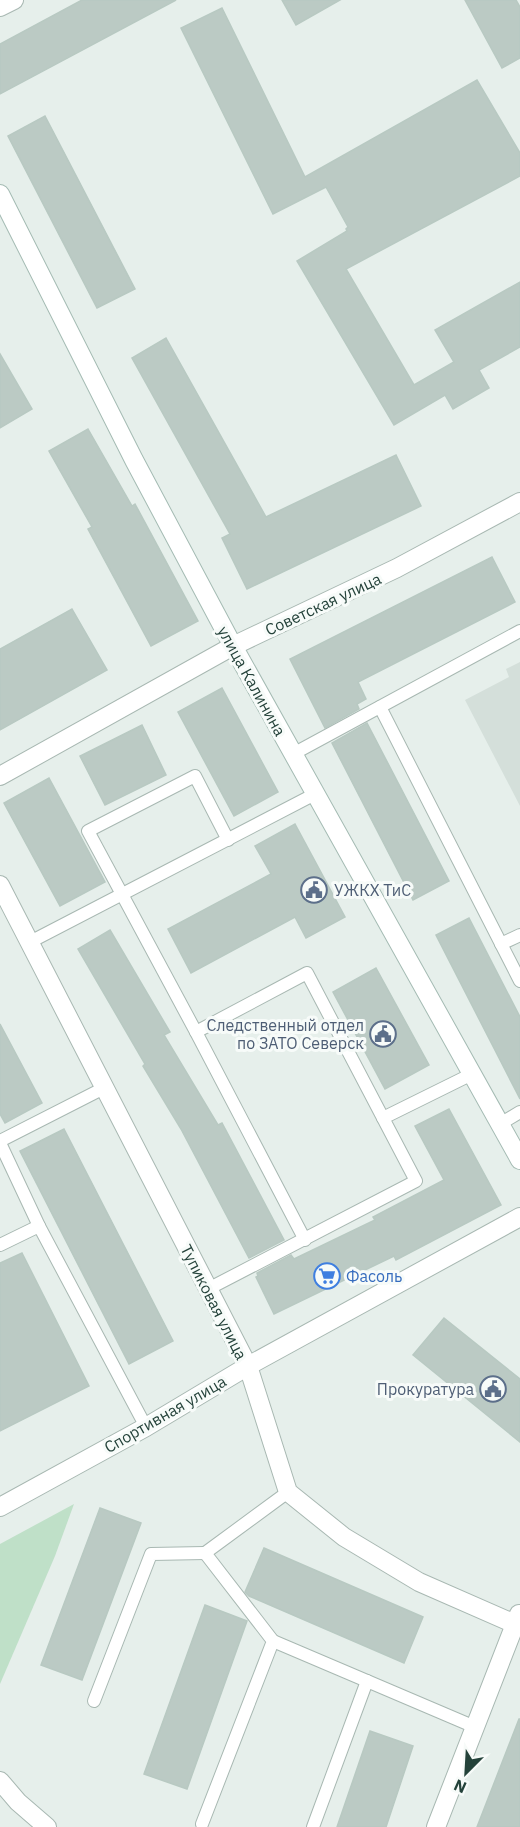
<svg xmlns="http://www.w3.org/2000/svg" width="520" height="1827" font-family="'IBM Plex Sans',sans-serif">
<rect width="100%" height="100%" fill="#e6efeb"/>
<polygon fill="#d4dfda" points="520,662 520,806 465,700 509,677 506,669"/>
<polygon fill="#bfe0c8" points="74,1504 55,1556 0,1684 0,1544"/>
<g fill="#bbcac4" stroke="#b8c9c2" stroke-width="1.5">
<polygon points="82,0 176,0 0,94 0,44"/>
<polygon points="282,0 340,0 296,25"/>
<polygon points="465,0 516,0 520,7 520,58 502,68"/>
<polygon points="222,8 305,177 477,80 520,153 520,176 346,269 414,385 454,362 435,330 520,282 520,347 479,370 489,388 453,409 445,395 394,425 297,261 347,231 346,229 348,227 326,187 273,214 181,28"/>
<polygon points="45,116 135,289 97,308 8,136"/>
<polygon points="166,338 266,517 396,455 421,506 247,589 222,538 230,534 132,358"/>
<polygon points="0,354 32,409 0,428"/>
<polygon points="88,429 132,506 135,504 198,621 151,646 88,529 92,527 49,451"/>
<polygon points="492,557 515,602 358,682 366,699 357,704 359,709 325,728 290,659"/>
<polygon points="72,609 107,670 0,730 0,649"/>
<polygon points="222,688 278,792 234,816 178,712"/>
<polygon points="367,723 449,881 413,900 332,743"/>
<polygon points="142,725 166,775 105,805 80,756"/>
<polygon points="49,778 105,882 60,906 4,803"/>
<polygon points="295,824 345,917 306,938 295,917 191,973 168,929 271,874 255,846"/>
<polygon points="469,918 520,1017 520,1099 436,935"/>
<polygon points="110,930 170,1032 164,1035 218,1125 222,1123 284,1240 249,1258 181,1129 143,1066 145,1064 78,949"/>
<polygon points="376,968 429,1065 385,1089 333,992"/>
<polygon points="0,1024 42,1103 5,1123 0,1114"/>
<polygon points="449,1109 501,1205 396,1260 394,1256 274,1314 256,1277 258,1276 257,1273 291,1255 294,1259 375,1220 373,1217 444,1180 415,1126"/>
<polygon points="64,1129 173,1341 129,1364 20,1151"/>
<polygon points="22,1253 89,1386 0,1431 0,1263"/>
<polygon points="444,1318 520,1379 520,1442 413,1355"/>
<polygon points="100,1508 141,1523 82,1680 41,1665"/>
<polygon points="264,1548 423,1617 404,1663 249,1596 245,1592"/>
<polygon points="205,1605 247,1621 187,1789 144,1774"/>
<polygon points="519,1719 520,1719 520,1827 477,1827"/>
<polygon points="370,1731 413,1746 386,1827 337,1827"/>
</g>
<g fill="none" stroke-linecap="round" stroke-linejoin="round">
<g stroke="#a8b8b2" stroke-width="14">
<g id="service">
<polyline points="380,707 520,981"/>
<polyline points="293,754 520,631"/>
<polyline points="228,840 195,776 88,831 196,1032 305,1240"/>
<polyline points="30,942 315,794"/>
<polyline points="501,944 520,935"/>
<polyline points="196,1032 307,973 383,1118"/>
<polyline points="500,1124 520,1112"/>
<polyline points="0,1141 104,1088"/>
<polyline points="0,1143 39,1226"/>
<polyline points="0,1245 39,1226 146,1427"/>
<polyline points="208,1289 416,1181 383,1118 472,1074"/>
<polyline points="273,1641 367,1681"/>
<polyline points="94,1701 151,1554 205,1553"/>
<polyline points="202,1824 273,1641 205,1553 288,1492"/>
<polyline points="313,1827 367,1681 475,1727"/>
</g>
</g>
<g stroke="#a8b8b2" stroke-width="20">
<g id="minor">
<polyline points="0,7 14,0"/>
<polyline points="0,885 248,1366 288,1492 344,1537 419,1582 515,1624"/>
<polyline points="0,1507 146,1427 248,1366 520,1217"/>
<polyline points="436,1827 519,1614"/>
</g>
</g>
<g stroke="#a8b8b2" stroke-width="20">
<g id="tertiary">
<polyline points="0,776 233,646 397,568 520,502"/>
<polyline points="0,1781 18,1802 47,1827"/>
</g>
</g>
<g stroke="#a4bbb3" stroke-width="20">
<polyline id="secondary" points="0,194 134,460 233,646 520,1160"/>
</g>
<use href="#service" stroke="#fff" stroke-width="12"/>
<use href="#minor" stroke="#fff" stroke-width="18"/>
<use href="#tertiary" stroke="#fff" stroke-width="18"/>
<use href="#secondary" stroke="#fff" stroke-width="18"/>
</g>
<defs>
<g id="civic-ring" transform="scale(1.35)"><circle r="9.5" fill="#f7fbf9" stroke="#5c6f8a" stroke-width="1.5"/><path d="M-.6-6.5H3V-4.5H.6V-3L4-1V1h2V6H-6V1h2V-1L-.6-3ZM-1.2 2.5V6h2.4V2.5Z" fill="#5c6f8a"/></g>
<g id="supermarket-ring" transform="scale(1.35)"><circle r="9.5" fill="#f7fbf9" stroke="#3f7fe0" stroke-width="1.5"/><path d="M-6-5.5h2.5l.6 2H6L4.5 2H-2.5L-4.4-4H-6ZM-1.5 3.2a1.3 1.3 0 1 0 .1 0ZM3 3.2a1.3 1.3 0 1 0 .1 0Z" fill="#3f7fe0"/></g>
</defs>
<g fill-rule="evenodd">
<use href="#civic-ring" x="314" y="890"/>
<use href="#civic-ring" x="383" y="1034"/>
<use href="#supermarket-ring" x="327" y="1276"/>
<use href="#civic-ring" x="493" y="1389"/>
</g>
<g text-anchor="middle" stroke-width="6" stroke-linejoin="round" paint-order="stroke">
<g font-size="16" fill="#24423a" stroke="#f7fbf9">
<text transform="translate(323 604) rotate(-25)" y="6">Советская улица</text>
<text transform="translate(252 681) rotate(61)" y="6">улица Калинина</text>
<text transform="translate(214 1302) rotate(63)" y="6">Тупиковая улица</text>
<text transform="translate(165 1414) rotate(-30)" y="6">Спортивная улица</text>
</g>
<g font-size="16" fill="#4e5e75" stroke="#f7fbf9" text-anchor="end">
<text x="334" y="896" text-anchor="start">УЖКХ ТиС</text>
<text x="364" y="1031">Следственный отдел<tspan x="364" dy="18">по ЗАТО Северск</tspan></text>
<text x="474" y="1395">Прокуратура</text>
</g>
<g font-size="16" fill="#366cbe" stroke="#f7fbf9" text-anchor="start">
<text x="346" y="1282">Фасоль</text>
</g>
</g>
<g transform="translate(466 1773) rotate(204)" stroke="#f7fbf9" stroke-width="4.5" paint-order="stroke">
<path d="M0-4.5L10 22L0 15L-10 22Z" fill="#24423a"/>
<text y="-9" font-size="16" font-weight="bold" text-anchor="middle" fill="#24423a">N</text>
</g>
</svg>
